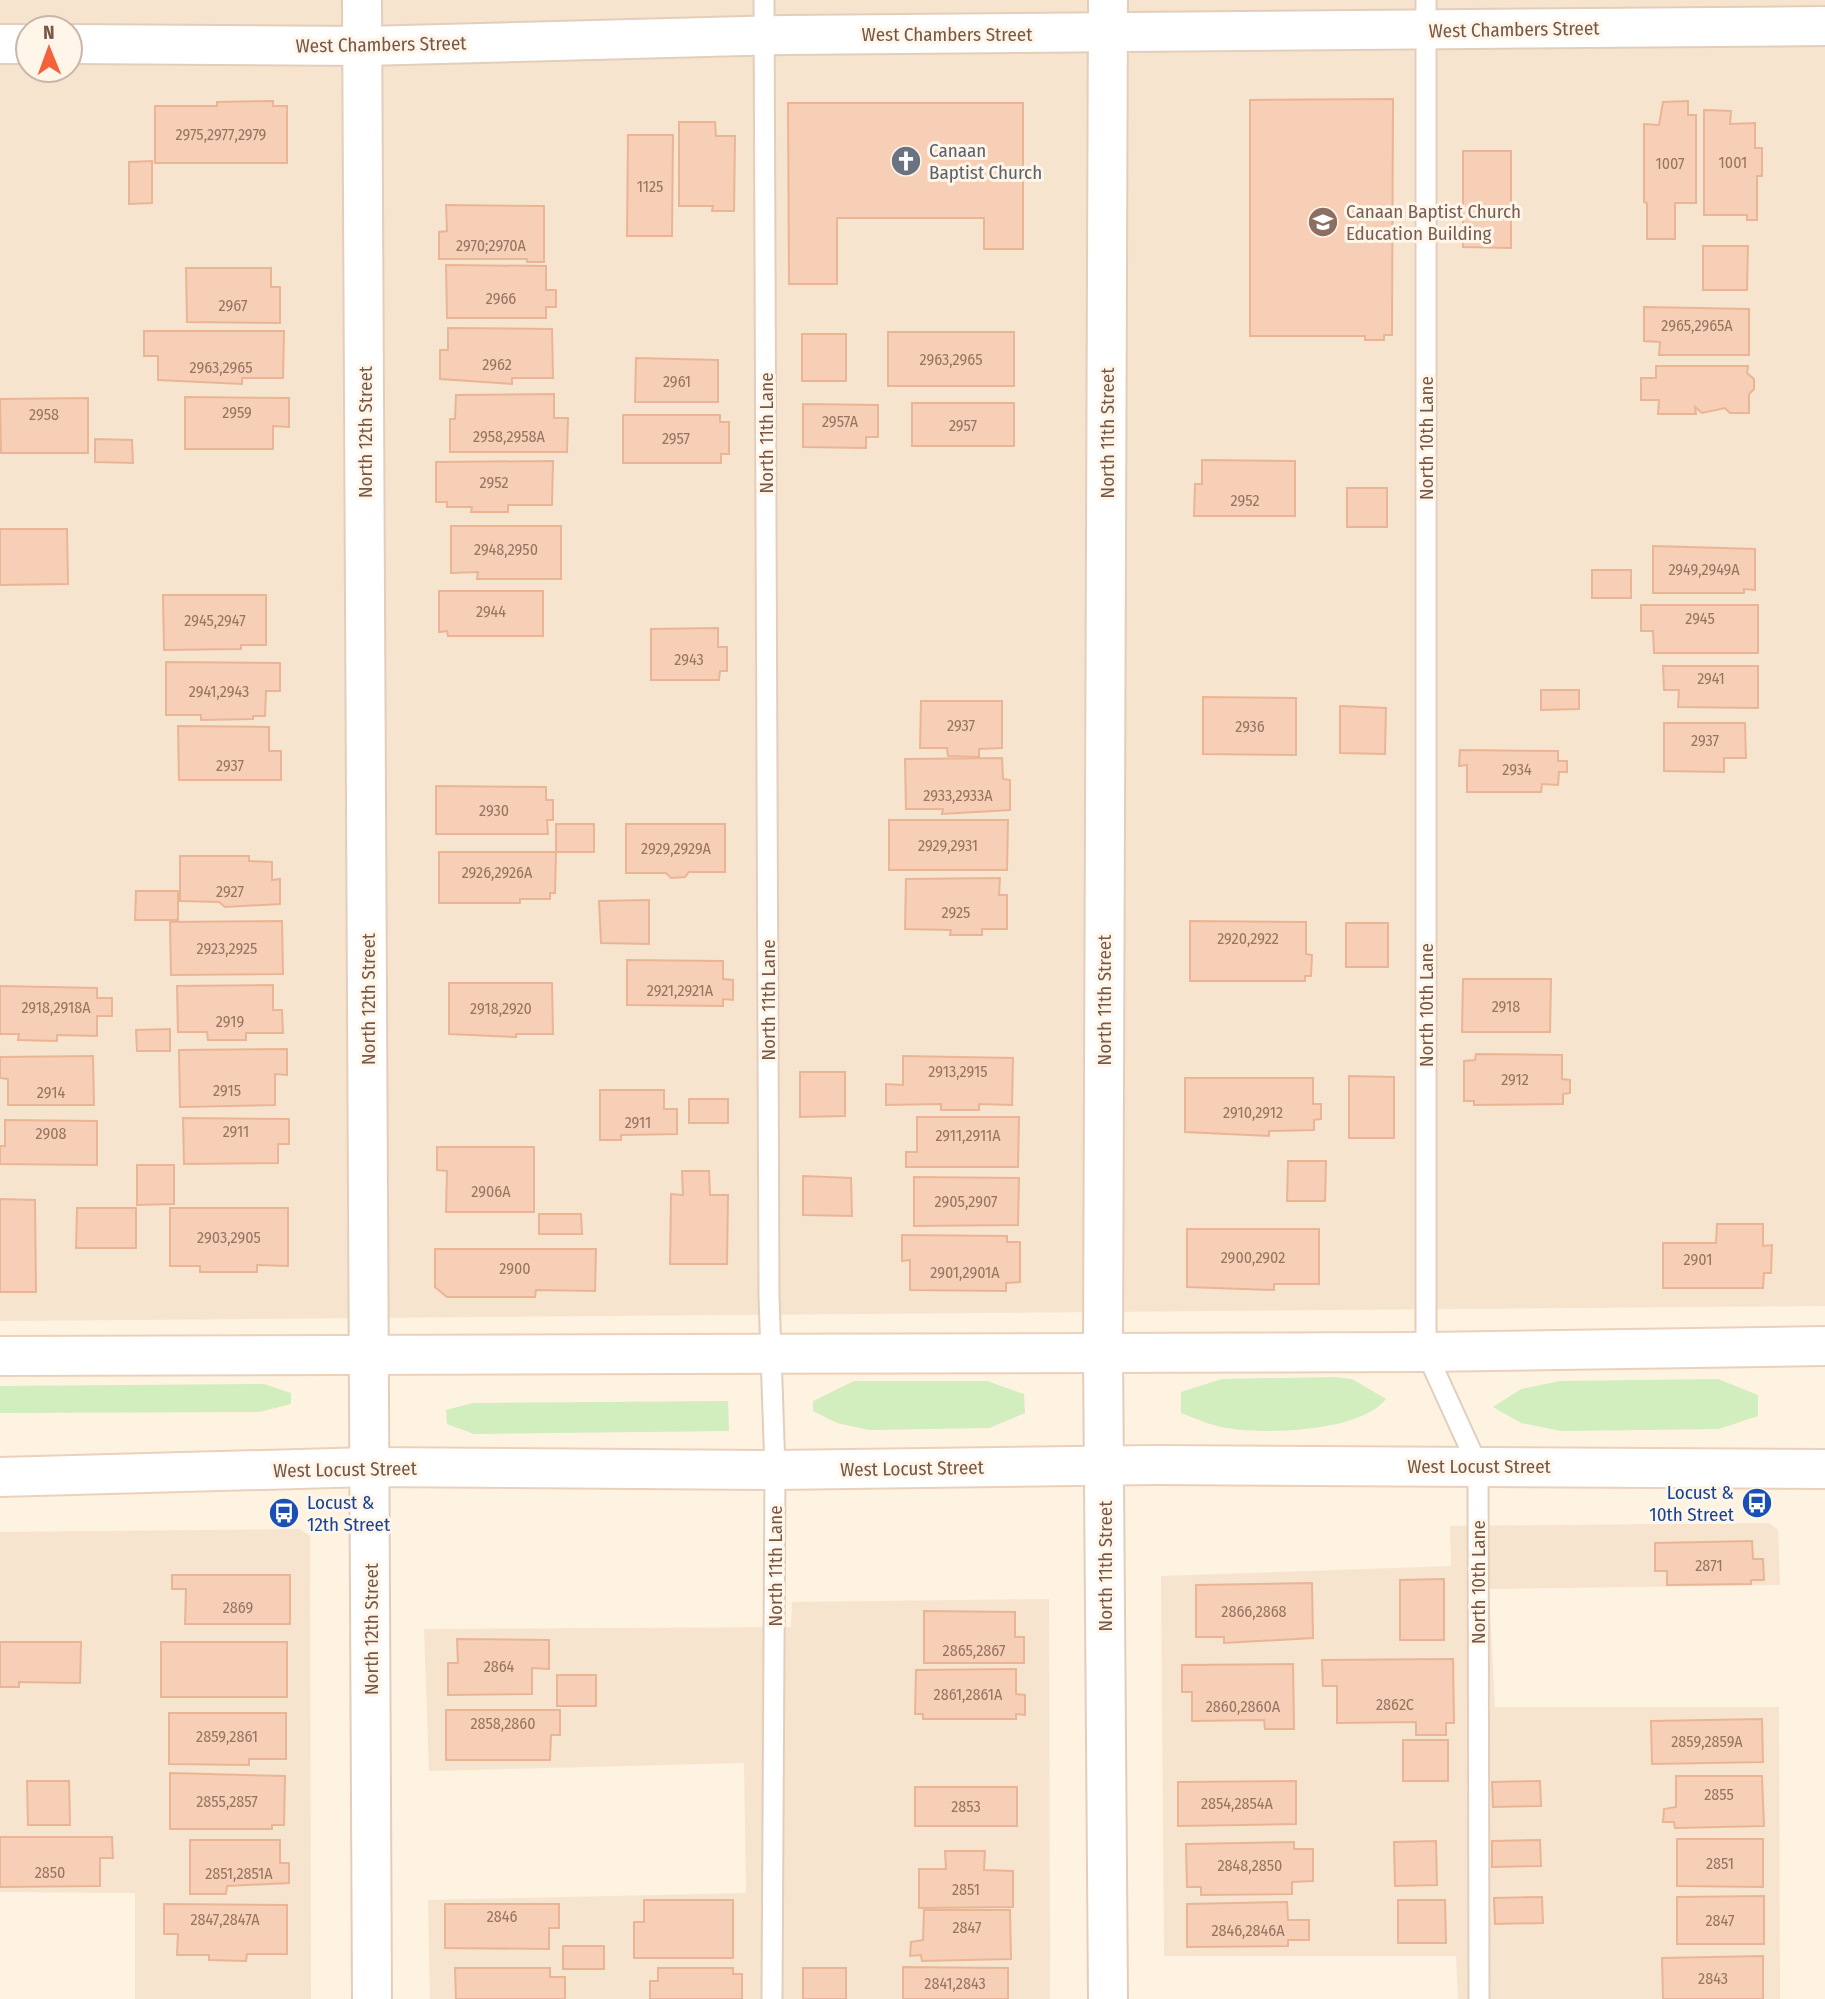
<svg xmlns="http://www.w3.org/2000/svg" width="1825" height="1999" font-family="'Fira Sans Condensed',sans-serif">
<rect width="100%" height="100%" fill="#fef2e1"/>
<g fill="#f6e4cf" fill-rule="evenodd">
<path d="M0,0H1825V1306L0,1321ZM28,28H70V70H28Z"/>
<polygon points="1769,1523 1778,1530 1780,1585 1489,1589 1495,1707 1779,1707 1780,1999 1458,1999 1456,1956 1164,1956 1161,1576 1451,1566 1450,1526"/>
<polygon points="300,1529 310,1536 311,1999 135,1999 135,1893 0,1892 0,1532"/>
<polygon points="1049,1599 1050,1999 430,1999 428,1900 746,1893 744,1763 429,1771 424,1629 791,1627 792,1602"/>
</g>
<g fill="#d2edbe">
<path d="M1333,1377L1352,1379L1386,1399C1361,1431 1272,1434 1234,1429C1215,1427 1199,1420 1181,1413V1392L1222,1379Z"/>
<polygon points="1718,1379 1758,1395 1758,1416 1719,1429 1561,1431 1521,1423 1493,1407 1521,1389 1560,1381"/>
<polygon points="854,1381 987,1381 1024,1394 1025,1413 989,1428 869,1430 837,1423 813,1411 813,1401"/>
<polygon points="264,1384 291,1393 291,1404 259,1412 0,1413 0,1386"/>
<polygon points="728,1401 729,1431 474,1434 447,1424 446,1410 473,1403"/>
</g>
<g fill="#f6cfb6" stroke="#eab595" stroke-width="2">
<polygon points="1393,99 1392,335 1384,335 1384,340 1365,340 1365,336 1250,336 1250,100"/>
<polygon points="273,101 273,106 287,106 287,163 155,163 155,106 217,106 217,102"/>
<polygon points="1688,101 1688,115 1696,115 1696,203 1675,203 1675,239 1647,239 1647,203 1644,202 1644,124 1659,125 1663,102"/>
<polygon points="788,103 1023,103 1023,249 984,249 984,218 837,218 837,284 789,284"/>
<polygon points="1704,110 1731,111 1730,124 1755,123 1755,148 1762,148 1762,176 1757,176 1757,220 1747,220 1747,215 1704,215"/>
<polygon points="679,122 715,122 716,136 735,136 734,211 712,211 713,206 679,206"/>
<polygon points="628,135 673,135 672,236 627,236"/>
<polygon points="1463,151 1511,151 1511,248 1463,247"/>
<polygon points="152,161 152,203 129,204 129,162"/>
<polygon points="446,205 544,206 544,262 527,262 527,259 439,259 439,232 447,231"/>
<polygon points="1703,246 1748,246 1747,290 1703,290"/>
<polygon points="446,265 546,266 546,290 556,290 556,307 546,307 546,318 447,318"/>
<polygon points="186,268 271,268 271,287 280,287 280,323 187,322"/>
<polygon points="1644,307 1749,309 1749,355 1659,355 1660,342 1644,341"/>
<polygon points="448,328 552,329 553,378 512,378 512,384 440,379 440,350 448,350"/>
<polygon points="144,331 284,331 283,378 242,378 242,384 158,380 158,356 144,356"/>
<rect x="888" y="332" width="126" height="54"/>
<rect x="802" y="334" width="44" height="47"/>
<polygon points="636,358 718,360 718,402 635,402"/>
<polygon points="1656,366 1748,366 1747,373 1754,379 1754,389 1749,394 1749,413 1730,413 1725,408 1702,413 1695,407 1696,414 1658,414 1659,400 1641,400 1641,378 1656,378"/>
<polygon points="554,394 554,418 568,418 567,452 450,452 450,419 455,419 456,395"/>
<polygon points="185,397 289,398 289,427 273,426 273,449 185,449"/>
<polygon points="88,398 88,453 1,453 0,399"/>
<rect x="912" y="403" width="102" height="43"/>
<polygon points="803,404 878,405 878,437 866,437 866,448 803,447"/>
<polygon points="623,415 720,415 720,422 729,422 729,454 721,454 721,463 623,463"/>
<polygon points="95,439 132,440 133,463 95,462"/>
<polygon points="1202,460 1295,461 1295,516 1194,516 1195,484 1202,484"/>
<polygon points="553,461 552,505 508,505 508,512 471,512 472,507 447,507 447,502 436,502 436,462"/>
<rect x="1347" y="488" width="40" height="39"/>
<polygon points="451,526 561,526 561,579 477,579 478,572 451,573"/>
<polygon points="0,529 67,529 68,584 0,585"/>
<polygon points="1653,546 1755,549 1755,590 1744,589 1744,593 1653,593"/>
<rect x="1592" y="570" width="39" height="28"/>
<polygon points="439,591 543,591 543,636 448,636 447,631 439,632"/>
<polygon points="163,595 266,595 266,645 241,645 241,649 164,650"/>
<polygon points="1641,605 1758,605 1758,653 1654,653 1653,631 1641,631"/>
<polygon points="718,628 718,647 727,647 727,671 720,671 719,680 651,680 651,629"/>
<polygon points="166,662 280,663 280,691 266,691 265,716 253,716 253,719 201,720 201,715 166,715"/>
<polygon points="1663,666 1758,666 1758,708 1678,707 1679,690 1664,690"/>
<polygon points="1541,690 1579,690 1579,709 1541,710"/>
<polygon points="1203,697 1296,698 1296,755 1203,754"/>
<polygon points="921,701 1002,701 1002,748 979,749 979,757 948,756 947,748 920,748"/>
<polygon points="1340,706 1386,708 1385,754 1340,753"/>
<polygon points="1664,723 1745,723 1746,758 1724,758 1724,772 1664,771"/>
<polygon points="178,726 269,727 269,751 281,751 281,780 179,780"/>
<polygon points="1460,750 1558,751 1558,761 1567,761 1567,772 1559,772 1558,785 1542,784 1541,792 1467,792 1467,765 1459,766"/>
<polygon points="1002,758 1003,779 1010,780 1010,810 942,814 943,809 906,809 905,759"/>
<polygon points="436,786 546,787 546,800 553,800 553,820 547,820 548,834 436,834"/>
<polygon points="889,820 1008,820 1007,870 889,870"/>
<rect x="556" y="824" width="38" height="28"/>
<polygon points="626,824 725,824 725,872 689,872 685,877 671,878 666,873 626,873"/>
<polygon points="439,852 556,852 555,893 550,893 550,899 520,899 520,903 439,903"/>
<polygon points="180,856 249,856 249,861 272,862 272,880 280,879 280,904 225,907 219,902 180,901"/>
<polygon points="1000,878 999,895 1007,895 1007,929 982,929 982,935 950,935 951,930 905,929 906,879"/>
<polygon points="136,891 178,891 178,920 135,920"/>
<polygon points="649,900 649,944 601,943 599,901"/>
<polygon points="282,921 283,974 171,975 170,922"/>
<polygon points="1190,921 1306,922 1306,954 1312,955 1311,976 1305,976 1305,981 1190,981"/>
<rect x="1346" y="923" width="42" height="44"/>
<polygon points="627,960 723,961 723,979 733,980 733,1000 723,999 723,1006 627,1005"/>
<polygon points="1463,979 1551,979 1550,1032 1462,1032"/>
<polygon points="449,983 552,983 553,1034 516,1034 516,1037 449,1034"/>
<polygon points="273,985 273,1010 282,1010 283,1033 246,1033 246,1040 208,1040 207,1032 178,1032 177,986"/>
<polygon points="0,986 97,988 97,998 112,998 112,1016 97,1016 97,1036 57,1035 57,1041 18,1040 19,1034 0,1034"/>
<polygon points="170,1029 170,1051 137,1051 136,1030"/>
<polygon points="287,1049 287,1075 275,1074 275,1105 180,1107 179,1050"/>
<polygon points="1476,1054 1562,1055 1562,1079 1570,1080 1570,1093 1563,1094 1563,1104 1474,1105 1474,1101 1464,1101 1464,1061 1475,1060"/>
<polygon points="93,1056 94,1105 8,1105 8,1079 0,1078 0,1057"/>
<polygon points="903,1056 1013,1058 1012,1105 979,1104 979,1110 941,1110 941,1104 886,1105 886,1084 903,1085"/>
<polygon points="800,1072 845,1072 845,1116 800,1117"/>
<polygon points="1349,1076 1394,1077 1394,1138 1349,1138"/>
<polygon points="1185,1078 1313,1078 1313,1104 1321,1104 1321,1119 1314,1120 1314,1130 1269,1131 1269,1136 1185,1132"/>
<polygon points="600,1090 664,1090 664,1109 677,1109 677,1134 621,1135 621,1140 600,1140"/>
<rect x="689" y="1099" width="39" height="24"/>
<polygon points="917,1117 1019,1117 1018,1167 906,1167 906,1152 917,1152"/>
<polygon points="183,1118 289,1119 289,1144 278,1144 278,1163 184,1164"/>
<polygon points="5,1120 97,1121 97,1165 0,1164 0,1146 5,1146"/>
<polygon points="437,1147 534,1147 534,1212 446,1212 447,1171 437,1170"/>
<polygon points="1288,1161 1326,1161 1325,1201 1287,1201"/>
<polygon points="137,1165 174,1165 174,1204 137,1205"/>
<polygon points="682,1171 709,1171 710,1195 728,1195 727,1264 670,1264 671,1194 683,1195"/>
<polygon points="803,1176 851,1178 852,1216 803,1215"/>
<polygon points="914,1177 1019,1178 1018,1225 914,1226"/>
<polygon points="0,1199 35,1200 36,1292 0,1292"/>
<polygon points="77,1208 136,1208 136,1248 76,1248"/>
<polygon points="170,1208 288,1208 288,1266 257,1265 257,1272 200,1272 200,1266 170,1266"/>
<polygon points="539,1214 581,1214 582,1234 539,1234"/>
<polygon points="1717,1224 1763,1224 1763,1246 1772,1245 1771,1273 1764,1273 1763,1288 1663,1288 1663,1243 1716,1243"/>
<polygon points="1187,1229 1319,1229 1319,1284 1274,1284 1274,1290 1187,1287"/>
<polygon points="902,1235 1007,1236 1007,1242 1020,1242 1020,1282 1006,1283 1006,1291 910,1290 910,1260 902,1261"/>
<polygon points="435,1249 596,1249 595,1291 536,1290 535,1297 447,1297 435,1287"/>
<polygon points="1752,1541 1753,1559 1763,1559 1764,1580 1751,1580 1751,1584 1667,1585 1667,1571 1655,1571 1655,1543"/>
<polygon points="172,1575 290,1575 290,1624 185,1624 186,1589 172,1589"/>
<polygon points="1444,1579 1444,1640 1400,1640 1400,1580"/>
<polygon points="1312,1583 1313,1638 1224,1643 1224,1637 1196,1637 1196,1585"/>
<polygon points="924,1611 1015,1612 1015,1637 1024,1637 1024,1663 924,1663"/>
<polygon points="457,1639 549,1640 549,1669 532,1668 532,1694 448,1695 448,1663 458,1663"/>
<polygon points="0,1642 81,1642 80,1683 19,1682 19,1687 0,1687"/>
<rect x="161" y="1642" width="126" height="55"/>
<polygon points="1453,1659 1454,1723 1446,1723 1446,1735 1416,1735 1416,1722 1337,1723 1337,1686 1323,1686 1322,1660"/>
<polygon points="1293,1664 1294,1729 1265,1729 1264,1720 1192,1721 1192,1692 1182,1692 1182,1665"/>
<polygon points="1016,1669 1016,1694 1025,1695 1025,1715 1016,1714 1016,1719 923,1719 923,1714 915,1714 916,1670"/>
<rect x="557" y="1675" width="39" height="31"/>
<polygon points="446,1710 560,1710 560,1735 551,1735 550,1760 446,1760"/>
<polygon points="169,1713 286,1713 286,1759 249,1759 249,1765 169,1764"/>
<polygon points="1762,1719 1763,1762 1652,1764 1651,1721"/>
<rect x="1403" y="1740" width="45" height="41"/>
<polygon points="170,1773 285,1776 284,1825 272,1825 272,1829 170,1829"/>
<polygon points="1676,1776 1762,1776 1764,1826 1675,1828 1674,1822 1663,1822 1664,1809 1676,1807"/>
<polygon points="27,1781 69,1781 70,1825 28,1825"/>
<polygon points="1296,1781 1296,1824 1178,1826 1178,1782"/>
<polygon points="1540,1781 1541,1806 1493,1807 1492,1782"/>
<rect x="915" y="1787" width="102" height="39"/>
<polygon points="0,1837 112,1837 113,1858 100,1858 100,1886 0,1887"/>
<polygon points="1677,1839 1763,1839 1763,1887 1677,1886"/>
<polygon points="190,1840 280,1840 280,1863 289,1863 289,1883 227,1886 226,1894 190,1894"/>
<polygon points="1540,1840 1541,1866 1492,1867 1492,1841"/>
<polygon points="1436,1841 1437,1885 1395,1886 1394,1842"/>
<polygon points="1294,1842 1294,1849 1313,1849 1313,1881 1292,1882 1292,1894 1201,1895 1201,1887 1187,1887 1186,1844"/>
<polygon points="945,1851 985,1851 984,1870 1013,1871 1013,1907 919,1908 919,1869 946,1869"/>
<polygon points="1764,1896 1764,1944 1677,1944 1677,1897"/>
<polygon points="1542,1897 1543,1923 1495,1924 1494,1898"/>
<polygon points="644,1900 733,1900 733,1958 634,1958 634,1922 644,1922"/>
<polygon points="1398,1900 1445,1900 1446,1943 1398,1943"/>
<polygon points="1287,1902 1288,1920 1309,1920 1309,1940 1288,1940 1288,1946 1187,1947 1187,1904"/>
<polygon points="164,1904 287,1905 287,1954 247,1954 246,1961 209,1960 209,1955 177,1955 178,1934 164,1934"/>
<polygon points="445,1904 559,1904 559,1928 549,1928 549,1949 445,1948"/>
<polygon points="924,1910 1010,1910 1011,1959 922,1961 921,1955 910,1956 911,1942 923,1940"/>
<rect x="563" y="1946" width="41" height="23"/>
<polygon points="1763,1956 1763,1999 1663,1999 1662,1958"/>
<polygon points="903,1967 1008,1968 1008,1999 903,1999"/>
<polygon points="455,1968 550,1968 550,1977 565,1977 565,1999 456,1999"/>
<polygon points="658,1968 733,1968 733,1974 742,1974 742,1999 650,1999 650,1981 658,1981"/>
<rect x="803" y="1968" width="43" height="31"/>
</g>
<g fill="none" stroke-linecap="round" stroke-linejoin="round">
<g stroke="#e3cebc" stroke-width="23">
<g id="lane">
<polyline points="764,0 769,1296 775,1470 772,1999"/>
<polyline points="1426,0 1426,1352 1478,1466 1479,1999"/>
</g>
</g>
<g stroke="#e3cebc" stroke-width="42">
<g id="street">
<polyline points="362,0 372,1999"/>
<polyline points="1108,0 1103,1351 1108,1999"/>
<polyline points="0,44 28,44"/>
<polyline points="70,44 364,46 785,35 1825,26"/>
</g>
</g>
<g stroke="#ebd1bb" stroke-width="42">
<g id="secondary">
<polyline points="0,1356 1426,1352 1825,1346"/>
<polyline points="0,1477 370,1467 775,1470 1155,1465 1825,1469"/>
</g>
</g>
<use href="#lane" stroke="#fff" stroke-width="19"/>
<use href="#street" stroke="#fff" stroke-width="38"/>
<use href="#secondary" stroke="#fff" stroke-width="38"/>
</g>
<defs>
<g id="church-disc" transform="scale(1.575)"><circle r="9.5" fill="#6b7280" stroke="#fff6e9"/><path d="M-1.2-6h2.4v3.5h3.3v2.4h-3.3V6h-2.4V-.1h-3.3v-2.4h3.3Z" fill="#fff"/></g>
<g id="school-disc" transform="scale(1.575)"><circle r="9.5" fill="#8d6e63" stroke="#fff6e9"/><path d="M0-5L7-2L0 1L-7-2ZM-4 1L0 2.5L4 1V4Q0 6-4 4Z" fill="#fff"/></g>
<g id="bus-disc" transform="scale(1.575)"><circle r="9.5" fill="#1a4fb4" stroke="#fff6e9"/><path d="M-5-6H5V4H4V6H2V4H-2V6H-4V4H-5ZM-3.5-4V0h7V-4ZM-3.5 1.2v1.5H-2V1.2ZM2 1.2v1.5H3.5V1.2Z" fill="#fff"/></g>
</defs>
<g fill-rule="evenodd">
<use href="#church-disc" x="906" y="161"/>
<use href="#school-disc" x="1323" y="222"/>
<use href="#bus-disc" x="1757" y="1503"/>
<use href="#bus-disc" x="284" y="1513"/>
</g>
<g text-anchor="middle" stroke-width="6" stroke-linejoin="round" paint-order="stroke">
<g font-size="16" fill="#987562">
<text x="221" y="140">2975,2977,2979</text>
<text x="1733" y="168">1001</text>
<text x="1670" y="169">1007</text>
<text x="650" y="192">1125</text>
<text x="491" y="251">2970;2970A</text>
<text x="501" y="304">2966</text>
<text x="233" y="311">2967</text>
<text x="1697" y="331">2965,2965A</text>
<text x="951" y="365">2963,2965</text>
<text x="497" y="370">2962</text>
<text x="221" y="373">2963,2965</text>
<text x="677" y="387">2961</text>
<text x="237" y="418">2959</text>
<text x="44" y="420">2958</text>
<text x="840" y="427">2957A</text>
<text x="963" y="431">2957</text>
<text x="509" y="442">2958,2958A</text>
<text x="676" y="444">2957</text>
<text x="494" y="488">2952</text>
<text x="1245" y="506">2952</text>
<text x="506" y="555">2948,2950</text>
<text x="1704" y="575">2949,2949A</text>
<text x="491" y="617">2944</text>
<text x="1700" y="624">2945</text>
<text x="215" y="626">2945,2947</text>
<text x="689" y="665">2943</text>
<text x="1711" y="684">2941</text>
<text x="219" y="697">2941,2943</text>
<text x="961" y="731">2937</text>
<text x="1250" y="732">2936</text>
<text x="1705" y="746">2937</text>
<text x="230" y="771">2937</text>
<text x="1517" y="775">2934</text>
<text x="958" y="801">2933,2933A</text>
<text x="494" y="816">2930</text>
<text x="948" y="851">2929,2931</text>
<text x="676" y="854">2929,2929A</text>
<text x="497" y="878">2926,2926A</text>
<text x="230" y="897">2927</text>
<text x="956" y="918">2925</text>
<text x="1248" y="944">2920,2922</text>
<text x="227" y="954">2923,2925</text>
<text x="680" y="996">2921,2921A</text>
<text x="1506" y="1012">2918</text>
<text x="56" y="1013">2918,2918A</text>
<text x="501" y="1014">2918,2920</text>
<text x="230" y="1027">2919</text>
<text x="958" y="1077">2913,2915</text>
<text x="1515" y="1085">2912</text>
<text x="227" y="1096">2915</text>
<text x="51" y="1098">2914</text>
<text x="1253" y="1118">2910,2912</text>
<text x="638" y="1128">2911</text>
<text x="236" y="1137">2911</text>
<text x="51" y="1139">2908</text>
<text x="968" y="1141">2911,2911A</text>
<text x="491" y="1197">2906A</text>
<text x="966" y="1207">2905,2907</text>
<text x="229" y="1243">2903,2905</text>
<text x="1253" y="1263">2900,2902</text>
<text x="1698" y="1265">2901</text>
<text x="515" y="1274">2900</text>
<text x="965" y="1278">2901,2901A</text>
<text x="1709" y="1571">2871</text>
<text x="238" y="1613">2869</text>
<text x="1254" y="1617">2866,2868</text>
<text x="974" y="1656">2865,2867</text>
<text x="499" y="1672">2864</text>
<text x="968" y="1700">2861,2861A</text>
<text x="1395" y="1710">2862C</text>
<text x="1243" y="1712">2860,2860A</text>
<text x="503" y="1729">2858,2860</text>
<text x="227" y="1742">2859,2861</text>
<text x="1707" y="1747">2859,2859A</text>
<text x="1719" y="1800">2855</text>
<text x="227" y="1807">2855,2857</text>
<text x="1237" y="1809">2854,2854A</text>
<text x="966" y="1812">2853</text>
<text x="1720" y="1869">2851</text>
<text x="1250" y="1871">2848,2850</text>
<text x="50" y="1878">2850</text>
<text x="239" y="1879">2851,2851A</text>
<text x="966" y="1895">2851</text>
<text x="502" y="1922">2846</text>
<text x="225" y="1925">2847,2847A</text>
<text x="1720" y="1926">2847</text>
<text x="967" y="1933">2847</text>
<text x="1248" y="1936">2846,2846A</text>
<text x="1713" y="1984">2843</text>
<text x="955" y="1989">2841,2843</text>
</g>
<g font-size="19" fill="#785746" stroke="#fff6e9">
<text transform="translate(1514 29) rotate(-1)" y="7">West Chambers Street</text>
<text x="947" y="41">West Chambers Street</text>
<text transform="translate(381 44) rotate(-1)" y="7">West Chambers Street</text>
<text transform="translate(365 432) rotate(-90)" y="7">North 12th Street</text>
<text transform="translate(766 433) rotate(-90)" y="7">North 11th Lane</text>
<text transform="translate(1107 433) rotate(-90)" y="7">North 11th Street</text>
<text transform="translate(1426 438) rotate(-90)" y="7">North 10th Lane</text>
<text transform="translate(368 999) rotate(-90)" y="7">North 12th Street</text>
<text transform="translate(768 1000) rotate(-90)" y="7">North 11th Lane</text>
<text transform="translate(1104 1000) rotate(-90)" y="7">North 11th Street</text>
<text transform="translate(1426 1005) rotate(-90)" y="7">North 10th Lane</text>
<text x="1479" y="1473">West Locust Street</text>
<text transform="translate(912 1468) rotate(-1)" y="7">West Locust Street</text>
<text transform="translate(345 1469) rotate(-1)" y="7">West Locust Street</text>
<text transform="translate(775 1566) rotate(-90)" y="7">North 11th Lane</text>
<text transform="translate(1105 1566) rotate(-90)" y="7">North 11th Street</text>
<text transform="translate(1478 1582) rotate(-90)" y="7">North 10th Lane</text>
<text transform="translate(371 1629) rotate(-90)" y="7">North 12th Street</text>
</g>
<g font-size="19" fill="#5b616d" stroke="#fff6e9" text-anchor="start">
<text x="929" y="157">Canaan<tspan x="929" dy="22">Baptist Church</tspan></text>
</g>
<g font-size="19" fill="#785e54" stroke="#fff6e9" text-anchor="start">
<text x="1346" y="218">Canaan Baptist Church<tspan x="1346" dy="22">Education Building</tspan></text>
</g>
<g font-size="19" fill="#164399" stroke="#fff6e9" text-anchor="end">
<text x="1734" y="1499">Locust &amp;<tspan x="1734" dy="22">10th Street</tspan></text>
<text x="307" y="1509" text-anchor="start">Locust &amp;<tspan x="307" dy="22">12th Street</tspan></text>
</g>
</g>
<g transform="translate(49 49) rotate(359)"><circle r="33" fill="#fff6e9" stroke="#c9b6a8" stroke-width="2"/>
<path d="M0-5L12 26L0 18L-12 26Z" fill="#f3623b"/>
<text y="-10" font-size="19" font-weight="bold" text-anchor="middle" fill="#785746">N</text>
</g>
</svg>
